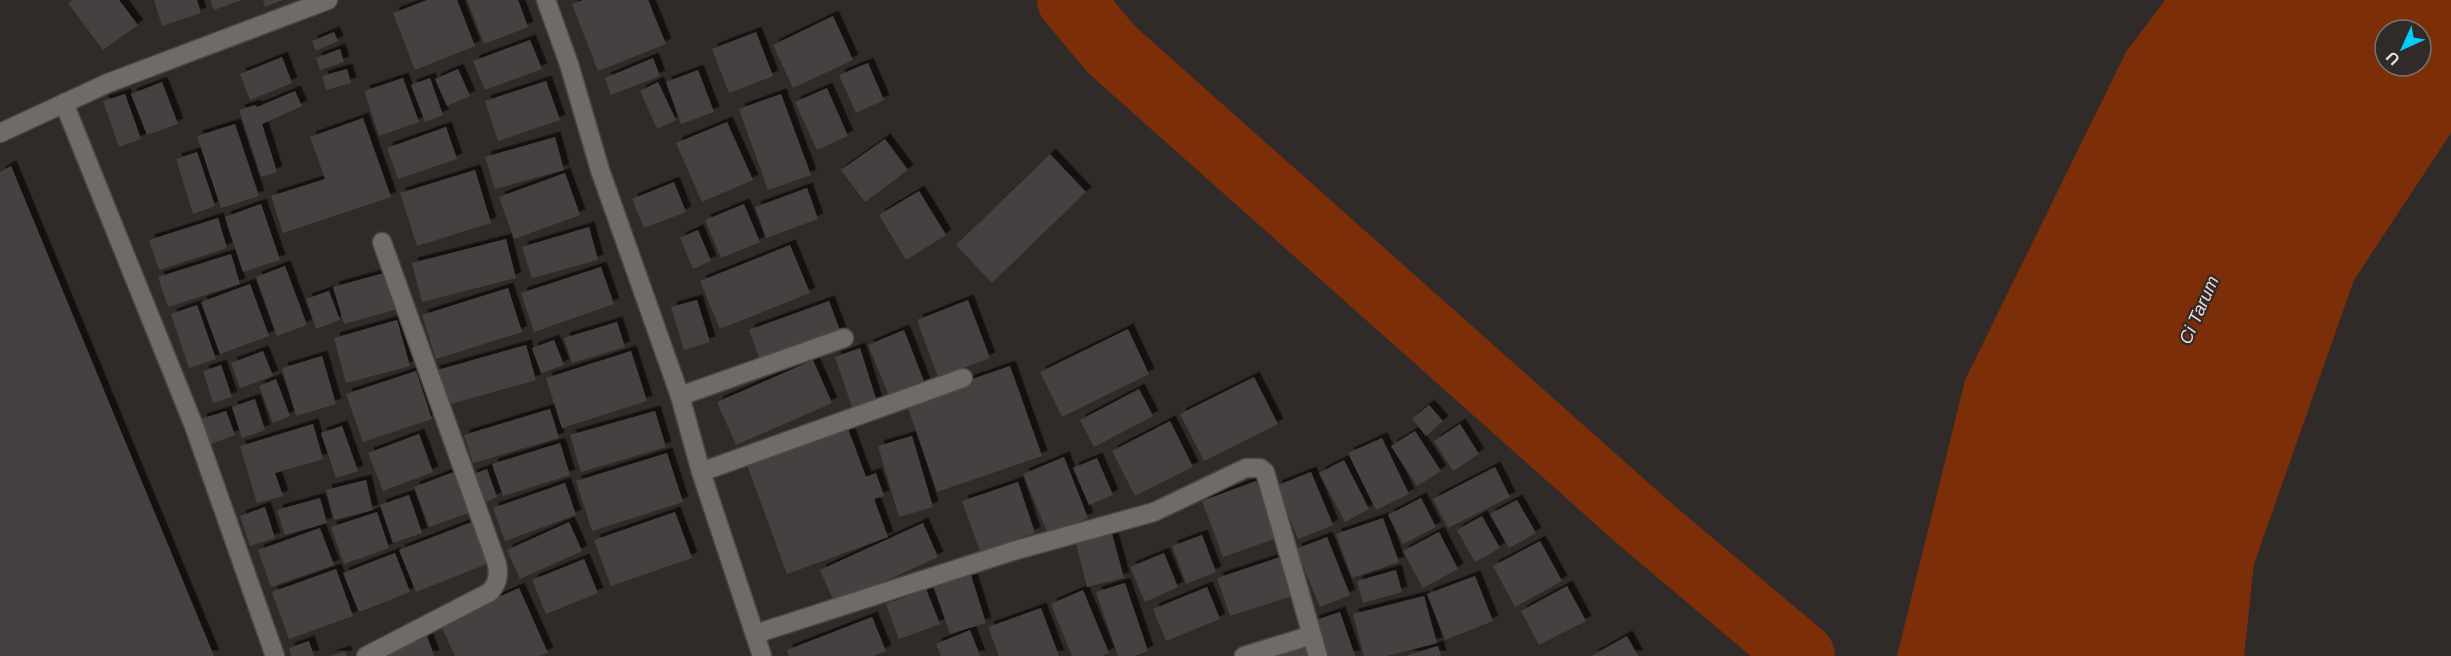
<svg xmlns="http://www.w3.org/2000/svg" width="2451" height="656" font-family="Arial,sans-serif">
<defs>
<filter id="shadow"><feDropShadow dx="5.5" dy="-5.5" stdDeviation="0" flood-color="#0009"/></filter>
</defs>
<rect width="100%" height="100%" fill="#302a28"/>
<path fill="#7b2e08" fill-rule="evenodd" d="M2165,0H2451V133L2354,280L2254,564L2244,656H1897L1965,380L2126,52ZM2385,30H2421V66H2385Z"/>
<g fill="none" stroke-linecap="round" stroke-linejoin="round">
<polyline stroke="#7b2e08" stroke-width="66" points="1070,0 1112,50 1645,524 1802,656"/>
</g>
<g fill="#47413f" filter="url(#shadow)">
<polygon points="73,0 119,0 138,25 103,50 68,3"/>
<polygon points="154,0 197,0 201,13 162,26"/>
<polygon points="210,0 242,0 214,10"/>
<polygon points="263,0 283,0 265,7"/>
<polygon points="427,0 457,0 475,46 415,70 393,13"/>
<polygon points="467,0 518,0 528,27 484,44"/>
<polygon points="583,0 648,0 666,44 598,71 572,4"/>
<polygon points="833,16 853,60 793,88 773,45"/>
<polygon points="334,32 338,41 316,51 312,41"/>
<polygon points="756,32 773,76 729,93 712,49"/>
<polygon points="530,40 542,69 485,90 473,61"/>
<polygon points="340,49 344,62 320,70 316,58"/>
<polygon points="282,57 292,83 250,100 240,74"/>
<polygon points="653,58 660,76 611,95 605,78"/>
<polygon points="868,63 884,100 856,113 839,75"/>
<polygon points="347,69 351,83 326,90 322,76"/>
<polygon points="458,69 470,96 447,106 435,79"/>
<polygon points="698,70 714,112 681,124 666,82"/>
<polygon points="403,78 419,122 379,136 364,91"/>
<polygon points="430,78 443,115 425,122 411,85"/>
<polygon points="546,81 560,120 498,141 485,101"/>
<polygon points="162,82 178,124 147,135 131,94"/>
<polygon points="658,82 676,120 657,129 640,91"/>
<polygon points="827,88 848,136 817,150 795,102"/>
<polygon points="295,91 302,106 262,124 277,172 261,177 239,110 255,105 257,107"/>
<polygon points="125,94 141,139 119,147 103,101"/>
<polygon points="781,94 811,175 768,190 739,109"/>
<polygon points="363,118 391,197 283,233 271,196 325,179 310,137"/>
<polygon points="727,122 753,180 702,202 676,143"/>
<polygon points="235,124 259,196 221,208 197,136"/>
<polygon points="446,127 457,159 398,179 387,148"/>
<polygon points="555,137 564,170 495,189 485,157"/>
<polygon points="885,139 908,170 865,202 841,170"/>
<polygon points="197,152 215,206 193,214 176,159"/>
<polygon points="1050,154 1086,192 992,283 956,245"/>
<polygon points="11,166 214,656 0,656 0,172"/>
<polygon points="475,170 491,223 417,246 400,193"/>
<polygon points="565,173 580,215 514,239 499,197"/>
<polygon points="674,182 686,212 644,228 632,199"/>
<polygon points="807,188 818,219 766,238 755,207"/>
<polygon points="919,191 946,235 906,260 879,215"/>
<polygon points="261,204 280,260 243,272 225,217"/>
<polygon points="744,204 760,242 721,258 705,220"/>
<polygon points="218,218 227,248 159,270 149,240"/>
<polygon points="589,227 598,260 532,278 522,247"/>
<polygon points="698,230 711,261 693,269 680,238"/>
<polygon points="506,239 516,278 422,302 412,263"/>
<polygon points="790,245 810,293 720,329 700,281"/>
<polygon points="231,254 240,284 168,307 158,277"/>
<polygon points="285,266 307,325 277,336 256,277"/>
<polygon points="601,267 614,304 534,332 521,293"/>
<polygon points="388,272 398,309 344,324 333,287"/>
<polygon points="250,284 269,336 220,354 201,302"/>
<polygon points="508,288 522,332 436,359 422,315"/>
<polygon points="329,291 340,320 316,329 306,299"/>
<polygon points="697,300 710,342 684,350 671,307"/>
<polygon points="968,300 990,358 938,377 917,320"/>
<polygon points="829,301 841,333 761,363 749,330"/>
<polygon points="197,305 216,359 189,368 171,314"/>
<polygon points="397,320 410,366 346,383 334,338"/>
<polygon points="617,322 625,347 572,363 564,338"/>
<polygon points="1128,329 1149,374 1062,417 1040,372"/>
<polygon points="904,330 925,384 890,398 868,345"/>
<polygon points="554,340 564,365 541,373 532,348"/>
<polygon points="526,345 536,380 444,406 434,371"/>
<polygon points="860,348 877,402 853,410 835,357"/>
<polygon points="263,351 273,376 240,388 231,363"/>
<polygon points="631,351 647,401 562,428 546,378"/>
<polygon points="322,356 336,404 296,416 282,368"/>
<polygon points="813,360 832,403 736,445 717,402"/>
<polygon points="221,365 232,397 213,403 203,371"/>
<polygon points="1010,366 1042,456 937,492 906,402"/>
<polygon points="416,371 432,419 363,442 346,394"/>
<polygon points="1254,377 1278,424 1204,461 1180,414"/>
<polygon points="276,379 290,416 273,423 259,386"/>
<polygon points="1139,389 1153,416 1094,447 1080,420"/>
<polygon points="255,399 265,430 242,438 232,407"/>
<polygon points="1429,405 1443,421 1426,436 1412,419"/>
<polygon points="550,409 559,438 473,463 464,435"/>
<polygon points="226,411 235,435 211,444 201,419"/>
<polygon points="655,411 666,447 581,472 570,435"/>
<polygon points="1170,421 1193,467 1135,496 1112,451"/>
<polygon points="313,424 323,459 275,473 283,496 257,503 240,446"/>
<polygon points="1460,424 1479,454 1453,471 1434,441"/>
<polygon points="342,426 358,471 336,478 321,433"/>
<polygon points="847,426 866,477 876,473 884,496 874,499 888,537 787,574 746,462"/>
<polygon points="1415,431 1441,471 1417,486 1391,446"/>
<polygon points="419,434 433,472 383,491 368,453"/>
<polygon points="912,436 933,507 899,517 878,446"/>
<polygon points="1382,438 1409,494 1376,510 1348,453"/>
<polygon points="560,443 570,475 503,496 492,464"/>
<polygon points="667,453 683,502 592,531 576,481"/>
<polygon points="1064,457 1088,518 1048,534 1023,474"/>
<polygon points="1097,458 1113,495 1089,505 1073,468"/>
<polygon points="1344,460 1369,509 1345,522 1319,473"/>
<polygon points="1495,467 1510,497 1448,528 1433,499"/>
<polygon points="487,469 497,497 482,504 471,475"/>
<polygon points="459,470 474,511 429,527 414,487"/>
<polygon points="1311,472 1333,525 1298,539 1276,486"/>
<polygon points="366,480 373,510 334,520 326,490"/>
<polygon points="1256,481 1277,538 1223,557 1202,501"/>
<polygon points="1018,482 1035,533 980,551 962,501"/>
<polygon points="565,483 576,515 505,541 493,508"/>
<polygon points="409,495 422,533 393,543 380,505"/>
<polygon points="320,498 327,523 285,535 277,510"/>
<polygon points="1421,498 1436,527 1403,544 1388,515"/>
<polygon points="1517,500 1536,533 1509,548 1490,514"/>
<polygon points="265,507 275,538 250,546 240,516"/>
<polygon points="377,512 389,548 344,564 331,527"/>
<polygon points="675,512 692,558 611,586 594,540"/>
<polygon points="1482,516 1500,548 1475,562 1457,530"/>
<polygon points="1383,518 1399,562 1352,578 1336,534"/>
<polygon points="477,520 494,561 416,592 399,550"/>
<polygon points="569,522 582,551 520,579 507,550"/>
<polygon points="923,523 938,557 835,604 820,570"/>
<polygon points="320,528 334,565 271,587 258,550"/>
<polygon points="1111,530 1124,578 1087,587 1075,540"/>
<polygon points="1439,532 1458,569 1423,588 1403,551"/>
<polygon points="1202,535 1216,572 1186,584 1172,546"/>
<polygon points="1327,537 1350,595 1320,607 1296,549"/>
<polygon points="1540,541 1562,581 1515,607 1493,566"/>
<polygon points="395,553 410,592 359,612 343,573"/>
<polygon points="1164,553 1178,587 1145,602 1130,567"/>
<polygon points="1280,557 1292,596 1230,616 1217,578"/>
<polygon points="584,559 598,593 546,614 532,580"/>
<polygon points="336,569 353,616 289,639 272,592"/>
<polygon points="1396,570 1402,592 1363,603 1357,581"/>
<polygon points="970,572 986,623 950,634 933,584"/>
<polygon points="1475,576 1493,621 1445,640 1427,594"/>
<polygon points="1125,583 1148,651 1135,656 1118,656 1096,592"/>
<polygon points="1567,586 1586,621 1539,645 1521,611"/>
<polygon points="1207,587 1220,619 1166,641 1153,609"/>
<polygon points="519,588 548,653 540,656 455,656 440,623"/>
<polygon points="926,589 940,624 899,639 886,604"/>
<polygon points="1083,590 1109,653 1102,656 1072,656 1051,604"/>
<polygon points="1424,596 1437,643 1387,656 1364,656 1353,614"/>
<polygon points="1041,608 1059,656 999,656 988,627"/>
<polygon points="1340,612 1355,656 1325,656 1313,621"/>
<polygon points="872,617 886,651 873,656 789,656 787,650"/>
<polygon points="970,630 980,656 941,656 936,644"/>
<polygon points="426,633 434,656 374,656"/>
<polygon points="1627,636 1638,656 1591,656"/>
<polygon points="309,641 314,656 291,656 289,648"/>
<polygon points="1438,646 1441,656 1408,656 1408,655"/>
<polygon points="1307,647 1310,656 1277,656 1277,655"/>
<polygon points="345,651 347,656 330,656"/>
</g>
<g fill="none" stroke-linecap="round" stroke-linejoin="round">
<g stroke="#4d4846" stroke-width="21">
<g id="minor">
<polyline points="546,0 569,64 600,170 680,396 701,472 762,656"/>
<polyline points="64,103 194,426 275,656"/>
<polyline points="0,133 108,83 328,0"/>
<polyline points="680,396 844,338"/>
<polyline points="701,472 963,378"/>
<polyline points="755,634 1013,551 1154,512 1246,468 1260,468 1265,472 1318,656"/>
<path d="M366,656L490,592C498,582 499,576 497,564L382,242"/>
<polyline points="1244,656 1312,635"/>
</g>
</g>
<use href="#minor" stroke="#716b68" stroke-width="18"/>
</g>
<g text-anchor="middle" stroke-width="4.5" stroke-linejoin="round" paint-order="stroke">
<g font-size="18" font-style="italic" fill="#efd8cf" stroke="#302a28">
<text transform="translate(2199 310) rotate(-66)" y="6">Ci Tarum</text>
</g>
</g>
<g transform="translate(2403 48) rotate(225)"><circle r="28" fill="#302a28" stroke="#787271" stroke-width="1.5"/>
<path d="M0-4.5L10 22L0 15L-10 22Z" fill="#05cbf9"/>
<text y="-9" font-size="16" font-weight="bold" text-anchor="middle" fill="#e3dfde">U</text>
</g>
</svg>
